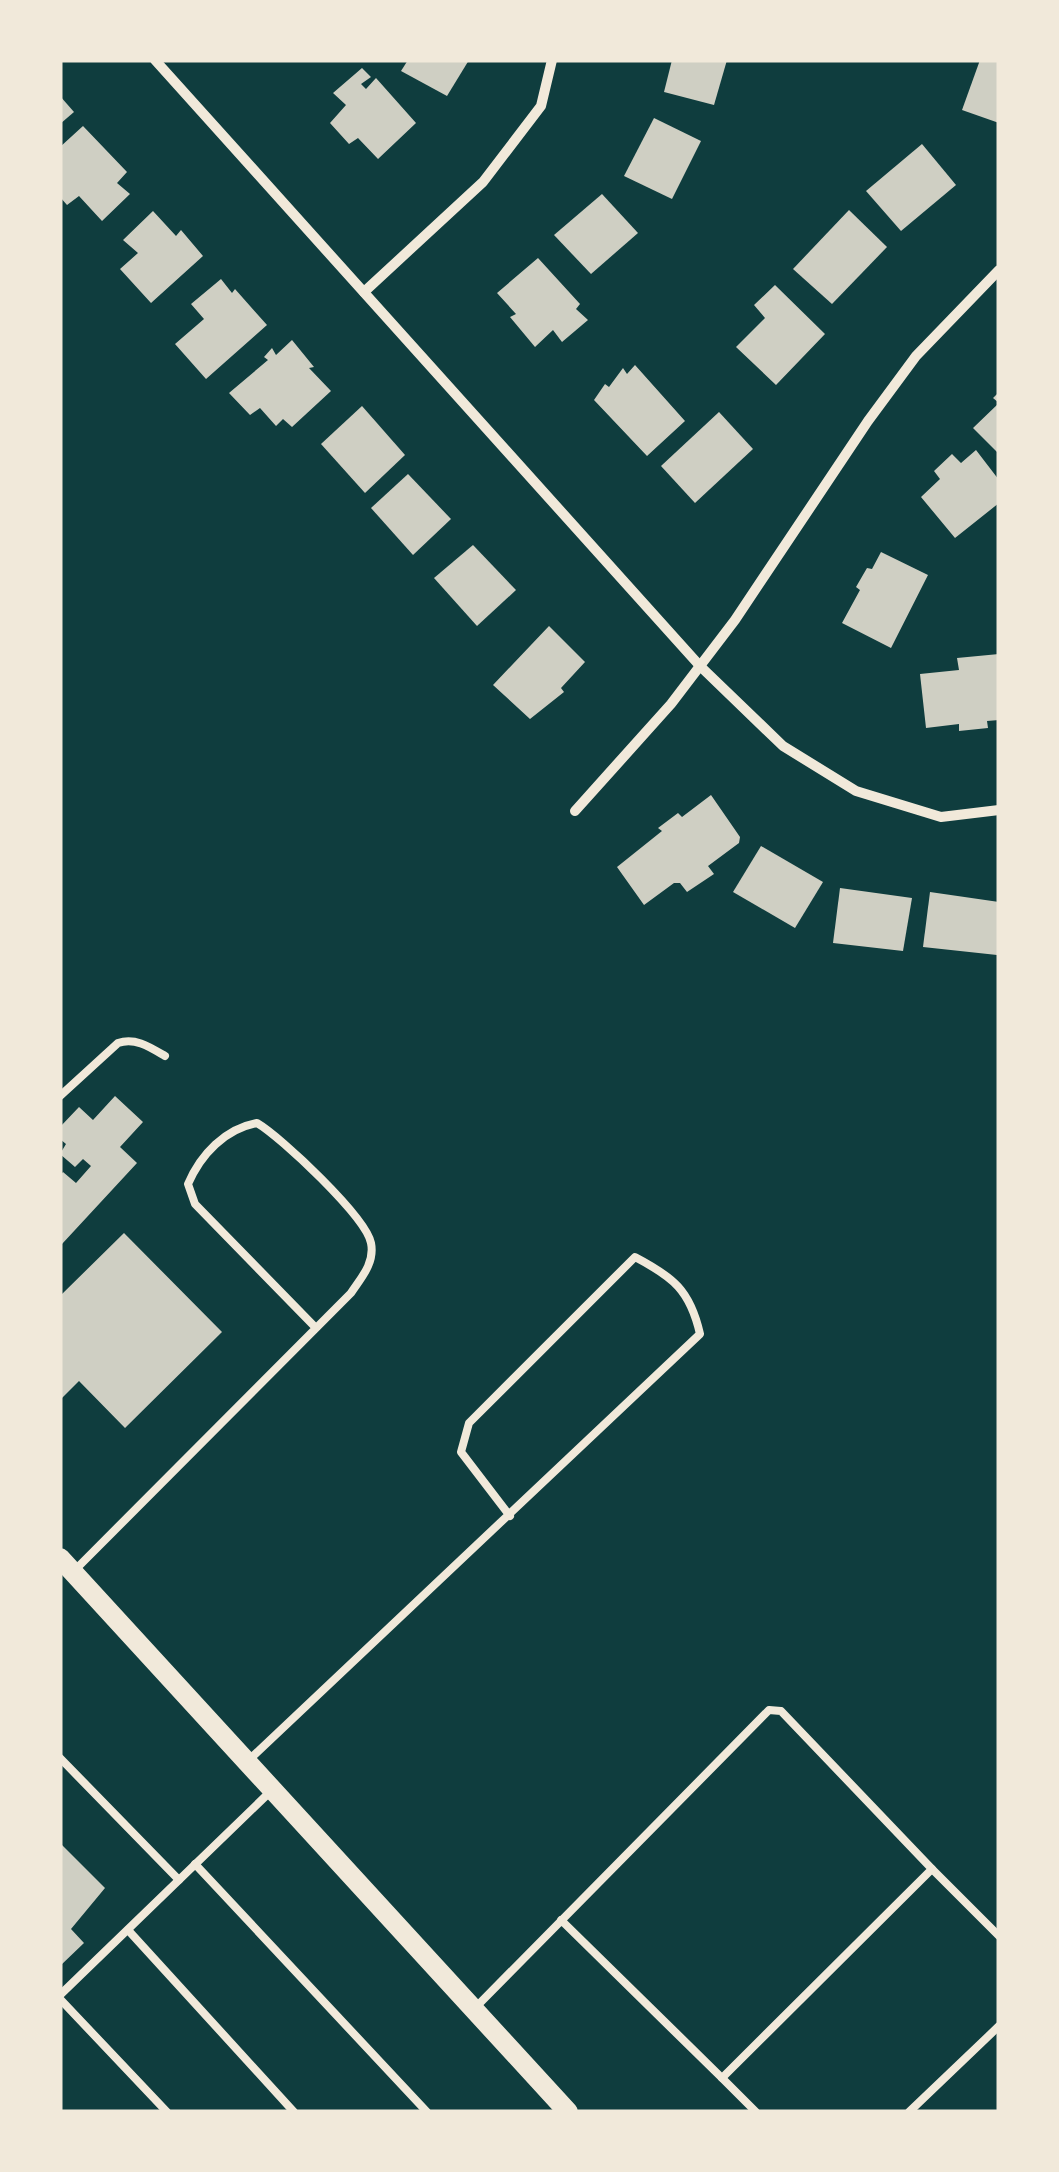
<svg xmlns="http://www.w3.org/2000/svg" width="1059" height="2172" font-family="'Zilla Slab',serif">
<rect width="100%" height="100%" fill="#0f3d3e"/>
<g fill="#cfcfc3">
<polygon points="408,60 469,60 447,96 401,71"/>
<polygon points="672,60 727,60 714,105 664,92"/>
<polygon points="980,60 999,60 999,123 962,110"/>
<polygon points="362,68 371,77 361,84 366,89 376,78 416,123 378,159 358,138 349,144 330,123 346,105 333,93"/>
<polygon points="60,96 74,112 60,124"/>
<polygon points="654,118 701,141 672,199 624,176"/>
<polygon points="83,126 127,172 117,183 130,194 102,221 79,196 67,205 60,197 60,147"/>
<polygon points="922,144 956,185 901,231 866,191"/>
<polygon points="602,194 638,233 591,274 554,235"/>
<polygon points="849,210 887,247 832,304 793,269"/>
<polygon points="153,211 176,236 181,230 203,256 151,303 120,269 138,253 123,240"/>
<polygon points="538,258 580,304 576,309 588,320 562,342 553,330 535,347 510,317 516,314 497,293"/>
<polygon points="221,279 232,293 235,289 267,325 206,379 175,344 204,319 191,304"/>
<polygon points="775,285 825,334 776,385 736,347 765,318 754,305"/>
<polygon points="292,340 314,367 309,368 331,391 292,427 283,419 276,426 260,408 250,415 229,393 268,360 264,357 272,348 276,355"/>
<polygon points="635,365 685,421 647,456 594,400 605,384 609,387 623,368 627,374"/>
<polygon points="999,392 999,454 973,428 999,403 993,398"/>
<polygon points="362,406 405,455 365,493 321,444"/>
<polygon points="719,412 753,449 695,503 661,466"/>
<polygon points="976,450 999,480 999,503 955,538 921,497 940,479 934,471 952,454 961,463"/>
<polygon points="408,474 451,519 413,555 371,508"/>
<polygon points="473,545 516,590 477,626 434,578"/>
<polygon points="881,552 928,575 891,648 842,623 860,590 856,587 867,568 872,569"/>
<polygon points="549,626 585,662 561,688 564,692 530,719 493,685"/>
<polygon points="999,654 999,720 987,721 988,728 959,731 959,724 926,728 920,674 959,670 957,658"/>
<polygon points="711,795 740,837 739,843 708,866 714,874 687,892 680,883 674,883 644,905 617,867 662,831 658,828 678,813 682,817"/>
<polygon points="761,846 823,882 795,928 733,892"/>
<polygon points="840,888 912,898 903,951 833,943"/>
<polygon points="930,892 999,902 997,955 923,947"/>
<polygon points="115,1096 143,1122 120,1147 137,1163 62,1244 60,1176 63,1172 76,1183 91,1166 83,1159 75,1167 60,1154 66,1144 60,1139 60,1127 79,1107 93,1120"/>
<polygon points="124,1233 222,1332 125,1428 79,1381 60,1400 60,1296"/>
<polygon points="60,1843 105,1888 71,1929 84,1943 60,1966"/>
</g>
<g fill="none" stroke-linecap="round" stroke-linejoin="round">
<g stroke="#f1e9da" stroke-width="8">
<path d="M60,1096L118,1043C135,1037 150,1047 165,1056"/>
<path d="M76,1569L351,1293C361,1278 375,1263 371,1243C366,1217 281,1137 257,1123C225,1129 201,1154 188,1184L195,1204L316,1328"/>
<polyline points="60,1758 179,1880"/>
<path d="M250,1759L700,1334C690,1290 673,1277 635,1257L469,1423L461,1452L510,1516"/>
<polyline points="195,1864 427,2112"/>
<polyline points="932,1869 999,1936"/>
<polyline points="128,1930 294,2112"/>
<polyline points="60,1995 272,1790"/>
<polyline points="60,1999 167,2112"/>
<polyline points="477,2006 769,1710 781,1711 932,1869 722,2078 561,1920"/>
<polyline points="722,2078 756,2112"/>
<polyline points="909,2112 999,2026"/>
</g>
<g stroke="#f1e9da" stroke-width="10">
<polyline points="155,60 700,666 783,746 856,791 941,817 999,810"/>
<polyline points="364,292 483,182 541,106 552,60"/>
<polyline points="575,811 671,704 735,620 868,421 916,356 999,270"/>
</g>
<polyline stroke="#f1e9da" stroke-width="20" points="60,1558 568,2112"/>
</g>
<rect width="1059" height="2172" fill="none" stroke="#f1e9da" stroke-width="125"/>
</svg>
